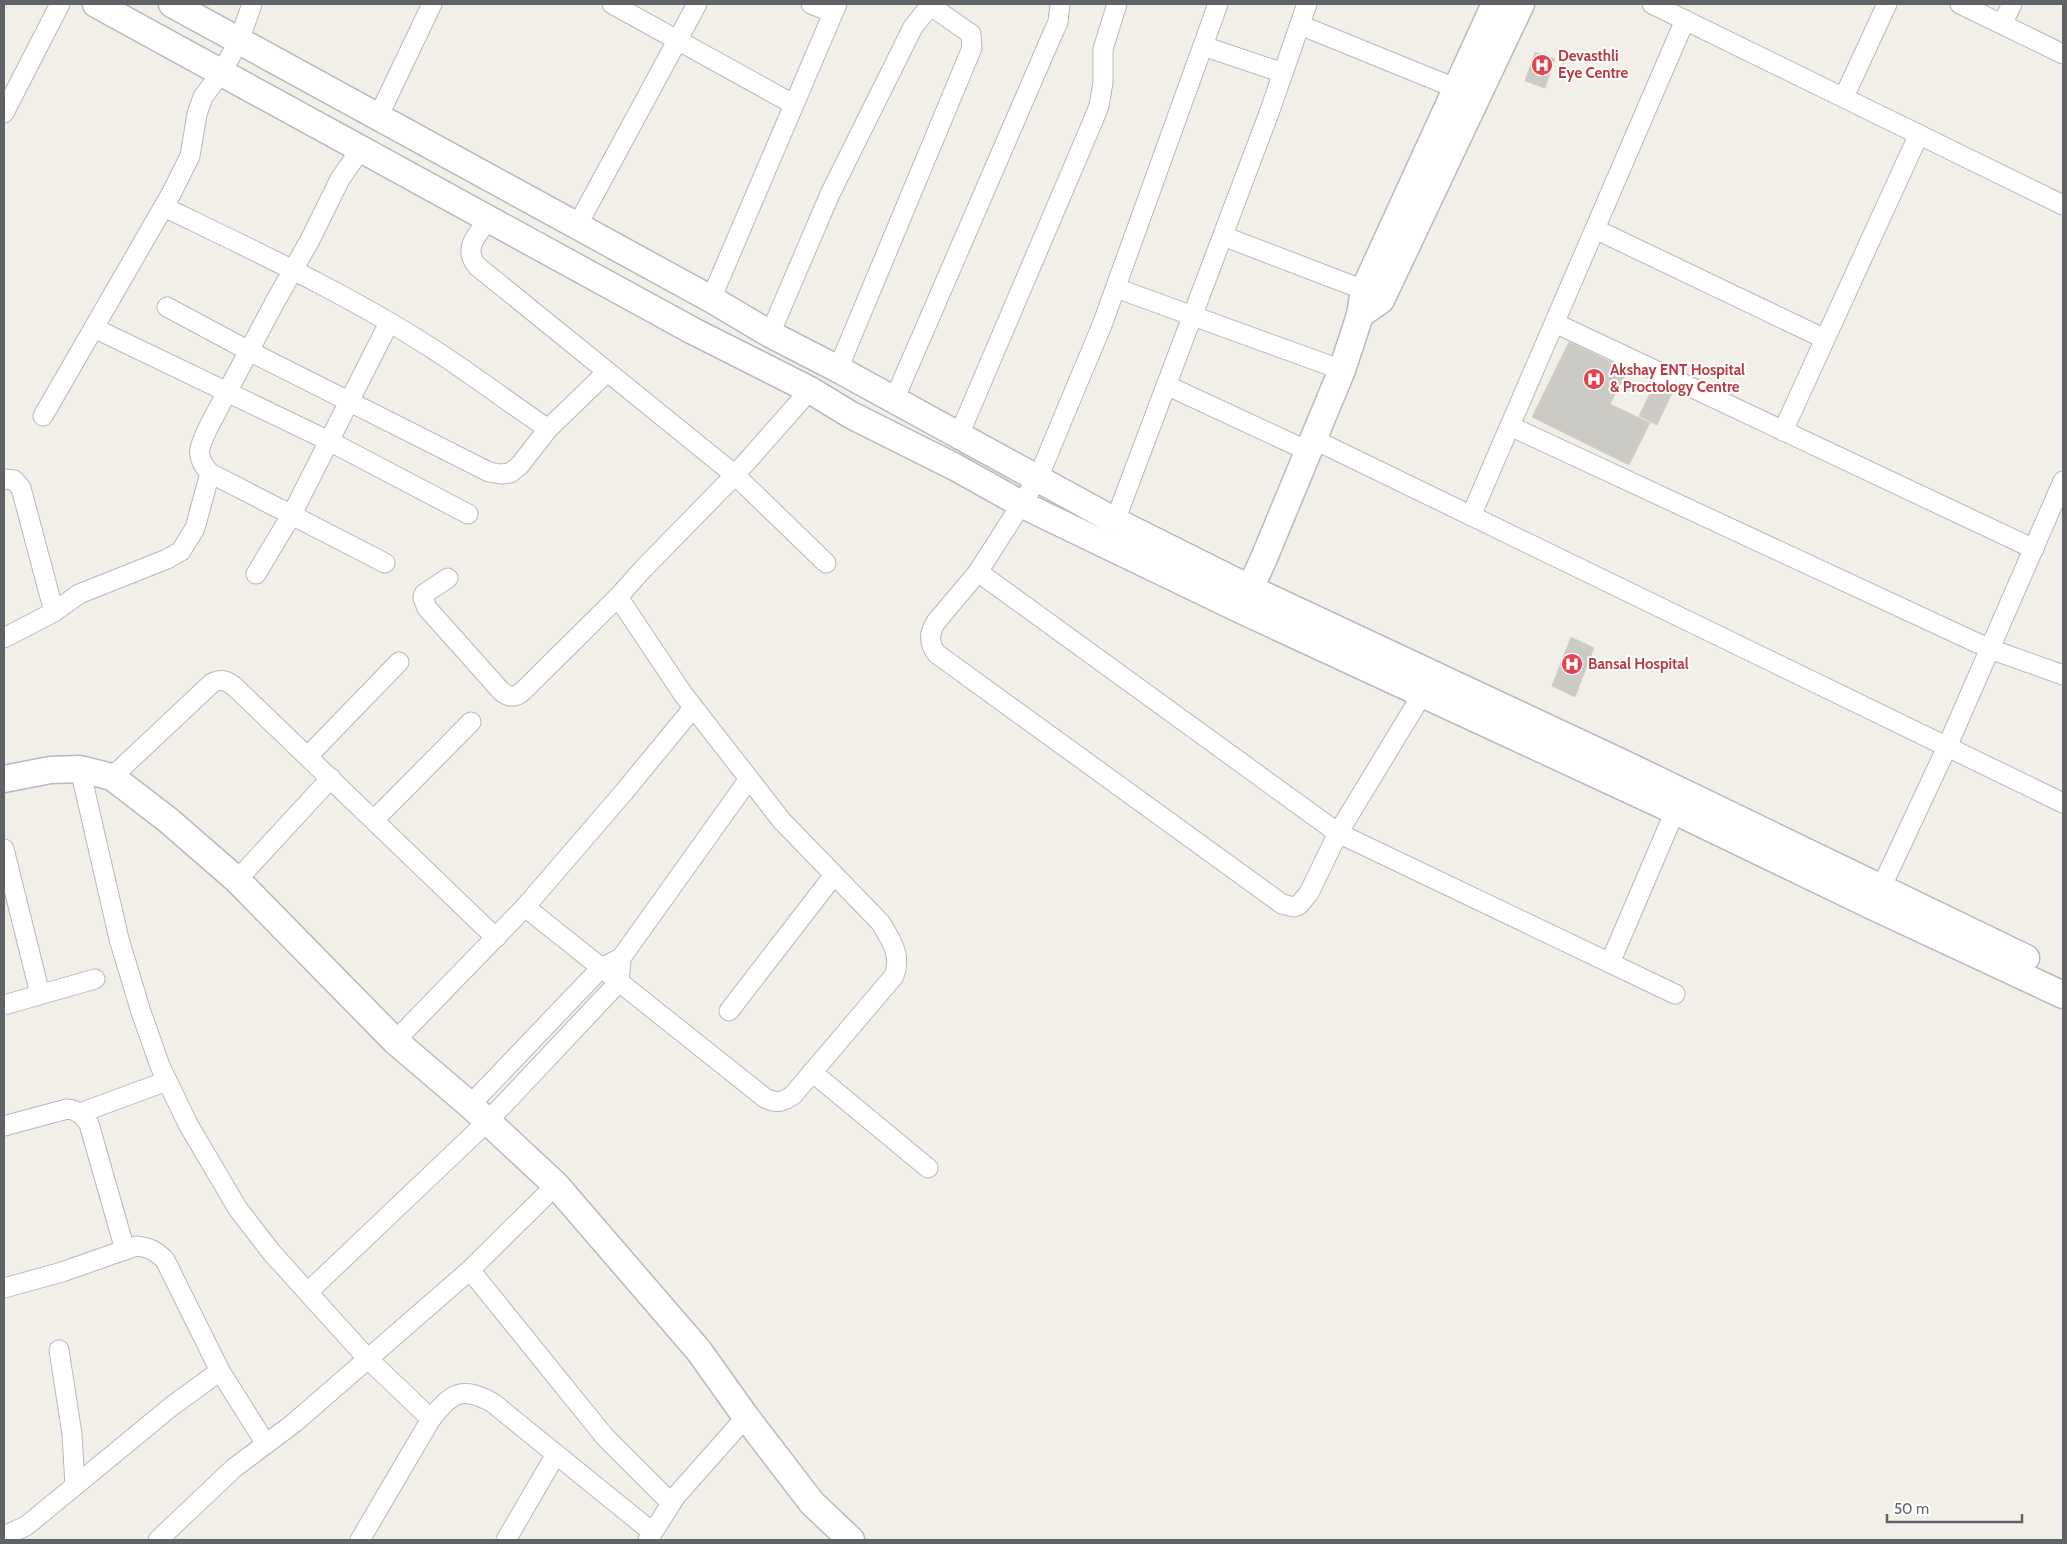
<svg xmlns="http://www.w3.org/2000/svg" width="2067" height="1544" font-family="Cabin,sans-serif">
<rect width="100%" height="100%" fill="#f1efe8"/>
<g fill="#cccac5" stroke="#d6d1c6">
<polygon points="1535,52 1555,59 1545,88 1525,81"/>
<polygon points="1569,342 1628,370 1610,404 1650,423 1629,465 1532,417"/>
<polygon points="1655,383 1673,391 1657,425 1639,416"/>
<polygon points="1571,637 1594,648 1575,697 1552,686"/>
</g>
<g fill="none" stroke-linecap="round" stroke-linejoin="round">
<g stroke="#b5b8bc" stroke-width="21">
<g id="street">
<polyline points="612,4 793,104"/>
<polyline points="811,4 833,13"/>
<path d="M1218,4L1102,325L1038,478L978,572L936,622C929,633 928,643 937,654L1282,904L1294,907L1299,905L1309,893L1338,833L1423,693"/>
<polyline points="1652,4 2063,205"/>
<polyline points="1960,4 2063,54"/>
<polyline points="2002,24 2012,4"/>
<polyline points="1300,25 1455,88"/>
<polyline points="1203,46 1283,73"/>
<polyline points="1844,97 1887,4"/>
<polyline points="4,113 60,4"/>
<polyline points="378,117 432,4"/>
<path d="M361,149L340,179L310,240L276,300L209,426C200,445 193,456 210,473L385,563"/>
<path d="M164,207C257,252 356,298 442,355C478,379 513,405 548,429"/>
<path d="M489,219C478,234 462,248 477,266L735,475L826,563"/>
<polyline points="577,226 697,4"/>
<polyline points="1595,229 1825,339"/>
<polyline points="1223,236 1364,290 1375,296"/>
<polyline points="1116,288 1342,370"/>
<polyline points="711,299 837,4"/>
<polyline points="167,307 249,351 489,472 501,474 510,473 520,465 548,429 607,372"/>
<polyline points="1555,323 2034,549"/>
<polyline points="94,328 329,441 468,514"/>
<polyline points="770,334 830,194 913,27 930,6"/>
<polyline points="838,369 972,48 971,34 928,4"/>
<polyline points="1166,385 1308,451"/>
<polyline points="894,400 1053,33 1058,22 1060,4"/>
<polyline points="43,416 171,194 190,156 197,114 203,97 221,73 239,41 252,4"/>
<polyline points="1510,426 1990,649 2063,675"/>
<polyline points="1783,431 1919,134"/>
<polyline points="959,435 1093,121 1099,106 1103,82 1103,49 1117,4"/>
<polyline points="1313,439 2063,803"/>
<polyline points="4,479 14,480 21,488 54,612"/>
<polyline points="1471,516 1685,20"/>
<polyline points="1115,521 1269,113 1307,4"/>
<polyline points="978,572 1338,833 1675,994"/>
<polyline points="256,574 292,514 389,323"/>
<path d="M448,578L424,594L423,598L427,608L501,691C509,698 515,698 523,691L618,597L644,568L735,475L810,390"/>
<polyline points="4,638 54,612 79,594 167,559 181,551 195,528 210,473"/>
<polyline points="308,756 399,662"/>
<path d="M80,769L119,939L141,1012L160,1066L189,1126L238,1209L272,1253L368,1359L431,1419C452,1392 462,1386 493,1403L652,1532"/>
<path d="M112,777L212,683C222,678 228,681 236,688L496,938"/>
<polyline points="374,820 471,722"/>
<polyline points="4,849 40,994"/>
<polyline points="237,880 331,778"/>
<polyline points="1881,888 1947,747 2063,481"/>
<path d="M525,907L765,1098C777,1104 783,1102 793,1095L894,976C902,955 891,940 880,922L782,821L683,694L618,597"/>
<polyline points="1610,963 1675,811"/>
<polyline points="4,1005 95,979"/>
<polyline points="729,1011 834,875"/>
<polyline points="395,1041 525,907 624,792 693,708"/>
<polyline points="812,1072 928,1168"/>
<polyline points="470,1105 601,968 621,958 749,779"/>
<polyline points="80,1113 167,1081"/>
<path d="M4,1126L67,1109C78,1110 83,1115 89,1124L125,1250"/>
<polyline points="470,1270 605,1437 671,1503"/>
<path d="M4,1288L62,1272L136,1246C149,1247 156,1251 165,1260L220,1371L266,1444"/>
<polyline points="308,1292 488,1121 619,982 621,958"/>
<polyline points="59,1350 72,1434 75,1486"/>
<polyline points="4,1536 26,1526 172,1406 220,1371"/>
<polyline points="158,1540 234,1468 294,1423 470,1270 556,1185"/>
<polyline points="360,1540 431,1419"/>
<polyline points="506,1540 556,1454"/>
<polyline points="648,1540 676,1496 746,1417"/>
</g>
</g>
<g stroke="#b6babf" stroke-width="29">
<g id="secondary">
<polyline points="96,4 693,331 810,390 851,415 955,467 1023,505 1241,610 1675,811 1872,906 2063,995"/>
<polyline points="172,4 711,299 770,334 838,369 1115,521 1249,588 1631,767 2026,958"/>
<polyline points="1360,315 1381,300 1521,4"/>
<polyline points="1243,604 1264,558 1342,370 1360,315 1364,290 1495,4"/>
<polyline points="4,779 50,770 80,769 112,777 168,820 237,880 395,1041 470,1105 556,1185 699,1351 746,1417 812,1503 851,1540"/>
</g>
</g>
<use href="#street" stroke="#fff" stroke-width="19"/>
<use href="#secondary" stroke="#fff" stroke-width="26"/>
</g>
<defs>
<g id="hospital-disc" transform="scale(1.125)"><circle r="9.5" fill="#e0444e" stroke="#fff"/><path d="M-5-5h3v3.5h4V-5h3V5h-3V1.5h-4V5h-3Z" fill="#fff"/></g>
</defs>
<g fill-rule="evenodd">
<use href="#hospital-disc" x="1542" y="65"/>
<use href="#hospital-disc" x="1594" y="379"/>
<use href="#hospital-disc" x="1572" y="664"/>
</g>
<g text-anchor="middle" stroke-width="4" stroke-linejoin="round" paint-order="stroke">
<g font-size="15" font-weight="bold" fill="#be3a42" stroke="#fff" text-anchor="start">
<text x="1558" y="61">Devasthli<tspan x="1558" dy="17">Eye Centre</tspan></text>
<text x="1610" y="375">Akshay ENT Hospital<tspan x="1610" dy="17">&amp; Proctology Centre</tspan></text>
<text x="1588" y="669">Bansal Hospital</text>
</g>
</g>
<rect width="2067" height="1544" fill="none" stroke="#5f6368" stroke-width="10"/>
<path d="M1887 1514v8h135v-8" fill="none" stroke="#5f6368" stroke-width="2.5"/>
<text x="1894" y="1514" font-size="15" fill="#5f6368" stroke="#ffffff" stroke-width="4" paint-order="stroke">50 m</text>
</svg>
